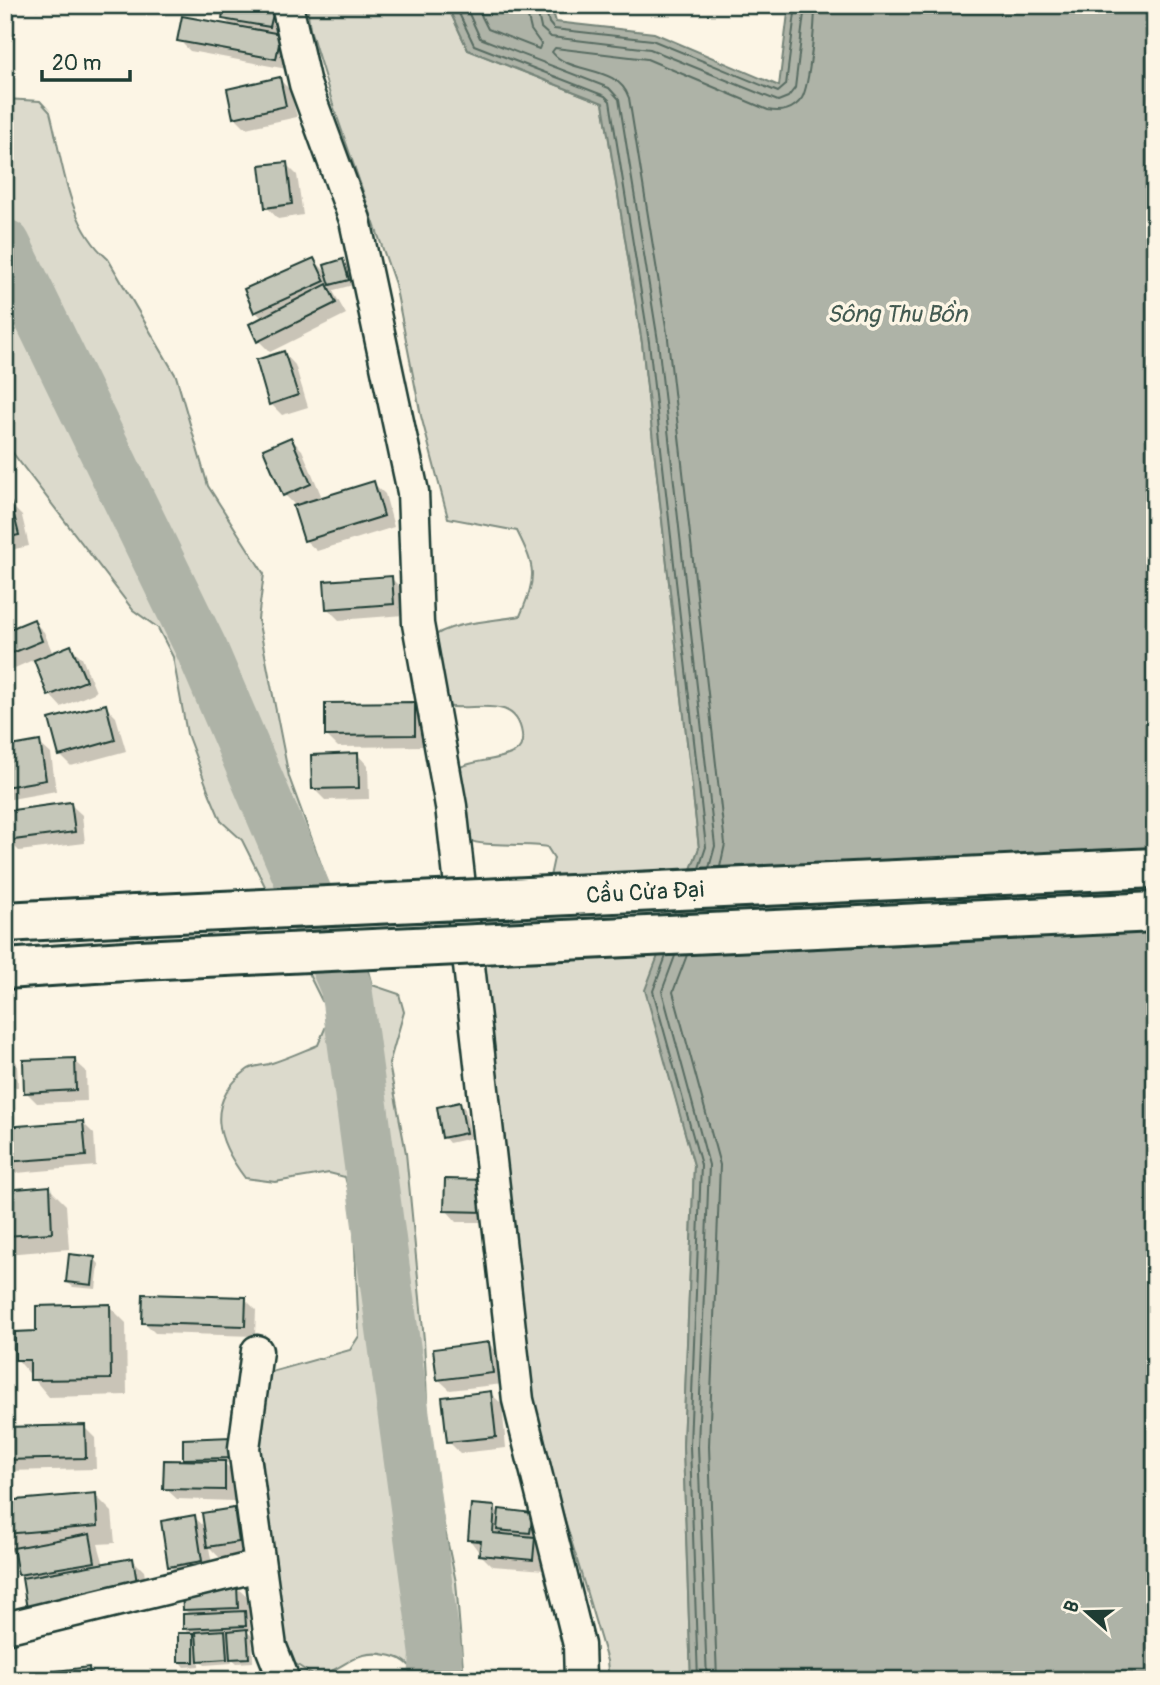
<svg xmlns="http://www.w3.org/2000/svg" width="1160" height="1685" font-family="Pangolin,sans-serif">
<rect width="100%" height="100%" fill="#fcf5e5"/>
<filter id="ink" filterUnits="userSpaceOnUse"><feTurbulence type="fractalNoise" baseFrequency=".0143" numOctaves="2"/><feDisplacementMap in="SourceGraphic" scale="14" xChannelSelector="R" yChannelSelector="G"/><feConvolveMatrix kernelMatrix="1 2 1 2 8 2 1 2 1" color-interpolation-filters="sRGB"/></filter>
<g filter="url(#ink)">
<g fill="#dcdacc" stroke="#7e8c80" stroke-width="2">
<path d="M307,5H447L468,50L603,103L642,343L699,848L646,990L694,1165L683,1446L691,1680H609L607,1661L535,1419L468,919L548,886L554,858L547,847C528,843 479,847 470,840L458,768C477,759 496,762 515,752C522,748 523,742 522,734C516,693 473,712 446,706L431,639C446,622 496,621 520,616C537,576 536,569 517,531L448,518L421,416L395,284L334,108L310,29Z"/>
<path d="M5,99L40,101L50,112C63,162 67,224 108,259L176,376L208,486L264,574L258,619L289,777L338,910L361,946L372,985L399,994L404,1012L389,1064L406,1153L424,1340L430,1459L456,1582L464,1680H412L411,1667C403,1659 398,1657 387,1655C354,1648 346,1669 316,1677L288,1659L255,1455L263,1386L271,1372L350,1350L359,1336L353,1206L345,1177L329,1173L275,1182L245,1178C217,1141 204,1103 247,1070C253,1065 264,1066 272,1063C288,1058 303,1051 318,1045L326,1026L324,1005L242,840L221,821L210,795L187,734L173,657L158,628L133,610L12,452L5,448Z"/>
</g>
<polygon fill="#aeb3a7" stroke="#758479" stroke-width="2" points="447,5 551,5 556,22 654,33 779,86 789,5 1155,5 1155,1680 691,1680 683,1446 694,1165 645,990 699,848 642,343 603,103 468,50"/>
<g fill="#0003">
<polygon points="21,5 40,5 38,10"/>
<polygon points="276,5 287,69 190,51 179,40 232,27 224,18"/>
<polygon points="279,79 290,90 297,117 246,128 235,117"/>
<polygon points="286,164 297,175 303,215 278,219 267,207"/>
<polygon points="314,260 328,274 343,261 348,266 353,285 334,290 334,293 346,314 270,352 259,341 263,319 256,312"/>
<polygon points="284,353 295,365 308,407 282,415 271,404"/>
<polygon points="291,439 302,450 321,495 315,501 373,483 385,494 394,527 317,551 305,540 295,505 285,495"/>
<polygon points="11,505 22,516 29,546 5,551 5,506"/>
<polygon points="391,578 402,589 404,615 339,620 328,609"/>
<polygon points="33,621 44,632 53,654 71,647 82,658 96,692 61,707 50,695 35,659 8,671 5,668 5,633"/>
<polygon points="414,703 425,715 426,746 338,747 327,736"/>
<polygon points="105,706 116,717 126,751 71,766 60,755"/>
<polygon points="39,743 51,754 56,791 6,800 5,803 5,749"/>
<polygon points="357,754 368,766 369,799 325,800 314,789"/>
<polygon points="70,804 82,815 85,843 19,851 8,840 5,813"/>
<polygon points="5,1051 17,1063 18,1087 5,1088"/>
<polygon points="74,1060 86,1071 87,1101 37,1103 26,1092"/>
<polygon points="460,1104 465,1109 471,1138 449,1143 444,1137"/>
<polygon points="82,1122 94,1134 96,1166 5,1174 5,1129"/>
<polygon points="446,1181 498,1222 457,1222 446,1210"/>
<polygon points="49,1188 66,1205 69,1249 5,1254 5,1191"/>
<polygon points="94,1258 99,1264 96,1289 73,1287 67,1282"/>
<polygon points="245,1299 256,1310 255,1336 155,1333 144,1322"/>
<polygon points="109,1306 126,1323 127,1395 49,1397 17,1359 38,1333"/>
<polygon points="489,1344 500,1355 503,1384 450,1390 438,1379"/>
<polygon points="490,1393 502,1404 506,1448 460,1453 448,1441"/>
<polygon points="84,1427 95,1438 96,1469 5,1471 5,1429"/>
<polygon points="230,1439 235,1462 224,1463 236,1474 235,1501 177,1499 165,1488 189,1462 185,1459"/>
<polygon points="95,1495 112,1512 115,1543 98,1544 104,1565 133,1560 144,1571 149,1600 24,1579 19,1574 15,1551 5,1552 5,1503"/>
<polygon points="494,1508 500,1514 501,1511 537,1519 535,1539 546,1550 544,1570 492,1566 481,1555 470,1540"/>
<polygon points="233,1510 244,1522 249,1553 220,1558 209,1547 213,1572 181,1577 170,1566 194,1517 206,1528"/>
<polygon points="236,1587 248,1598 250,1631 246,1631 252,1636 253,1662 237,1663 231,1658 232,1663 205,1665 199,1659 199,1666 185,1667 180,1661 191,1635 185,1629 190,1615 184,1609"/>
<polygon points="88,1669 99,1680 5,1680"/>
</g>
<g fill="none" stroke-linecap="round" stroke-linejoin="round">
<g stroke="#586c62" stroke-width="2">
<polyline points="455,5 474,45 605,96 610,101 649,342 706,847 699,868"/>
<polyline points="465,5 480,38 609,88 619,99 658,341 715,846 709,868"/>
<polyline points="476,5 488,29 539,49 541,44 531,30 525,5"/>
<polyline points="536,5 541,28 551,37 650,49 778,101 788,97 795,88 805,5"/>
<polyline points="545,5 549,23 554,29 652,40 778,92 786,85 796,5"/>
<path d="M720,867L725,844L668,339L629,98C618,64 570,75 552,52L555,48L647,59L768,110C781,113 794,110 802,98C810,84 815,23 815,5"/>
<polyline points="687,955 673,992 720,1165 709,1446 717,1680"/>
<polyline points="666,956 653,991 701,1165 690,1446 698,1680"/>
<polyline points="675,956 662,991 709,1165 698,1446 707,1680"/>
</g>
<polyline stroke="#aeb3a7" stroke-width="52" points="5,245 202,650 346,987 436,1655 434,1680"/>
</g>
<g fill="#c5c7b9" stroke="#1f3d34" stroke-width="2">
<polygon points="224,5 275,5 270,27 222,19"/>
<polygon points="182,16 281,34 276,59 177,41"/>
<polygon points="280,77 286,106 233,118 227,89"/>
<polygon points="287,162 292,204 265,208 260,165"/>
<polygon points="314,258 325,281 254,313 244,289"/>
<polygon points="343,259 349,280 330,285 324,265"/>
<polygon points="327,284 336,303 257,342 249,324"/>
<polygon points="284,351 298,395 269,405 256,360"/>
<polygon points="291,437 311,484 283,496 263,449"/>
<polygon points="374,481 384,516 304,541 293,506"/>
<polygon points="11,503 19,535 5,538 5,504"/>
<polygon points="392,576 394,604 326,609 324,581"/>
<polygon points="34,619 42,641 5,656 5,631"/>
<polygon points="71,645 86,681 48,696 34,660"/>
<polygon points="415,702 415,735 325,736 325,703"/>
<polygon points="106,704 115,740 59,756 49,719"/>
<polygon points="40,741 46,780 5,787 5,747"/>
<polygon points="358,753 359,788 312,789 311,755"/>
<polygon points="71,802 75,832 6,841 5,811"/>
<polygon points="75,1058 76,1090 24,1093 23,1060"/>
<polygon points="460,1102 466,1133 442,1138 437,1107"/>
<polygon points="83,1121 86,1156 5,1162 5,1127"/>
<polygon points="445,1179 488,1180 487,1212 444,1211"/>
<polygon points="50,1186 52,1233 5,1236 5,1190"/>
<polygon points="69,1254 95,1257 92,1285 66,1282"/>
<polygon points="143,1294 246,1297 245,1326 142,1323"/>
<polygon points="110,1304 111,1379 30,1380 30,1360 15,1360 15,1332 36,1331 36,1306"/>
<polygon points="489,1342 493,1373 437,1380 433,1349"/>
<polygon points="491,1391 496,1437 447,1442 442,1397"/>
<polygon points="85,1425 86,1458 5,1460 5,1427"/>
<polygon points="231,1437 231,1458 183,1459 183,1439"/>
<polygon points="164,1460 225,1461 225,1490 163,1489"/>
<polygon points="96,1493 98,1526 5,1534 5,1501"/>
<polygon points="471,1504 495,1506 493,1533 535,1537 533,1560 479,1555 481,1541 468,1540"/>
<polygon points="234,1508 239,1542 207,1547 202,1513"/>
<polygon points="499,1509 533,1513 530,1533 497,1530"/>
<polygon points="195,1515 202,1561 168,1567 161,1521"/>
<polygon points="90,1534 95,1562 18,1575 13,1548"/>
<polygon points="133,1558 138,1589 27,1609 22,1578"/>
<polygon points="237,1585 238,1608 183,1610 182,1588"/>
<polygon points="245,1611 246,1626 183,1629 183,1614"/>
<polygon points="247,1629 249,1658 230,1659 228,1631"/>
<polygon points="225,1630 227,1659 198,1661 196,1632"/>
<rect x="178" y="1633" width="16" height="29"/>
<polygon points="89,1667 90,1680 5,1680 5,1677"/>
</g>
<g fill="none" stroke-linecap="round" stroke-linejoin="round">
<g stroke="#1f3d34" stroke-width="35">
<g id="street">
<polyline points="287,5 305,84 355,220 413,492 418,624 451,806 518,1400 579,1645 580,1680"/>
<polyline points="257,1351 244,1448 271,1647 284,1680"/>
<polyline points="5,1628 259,1566"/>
</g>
</g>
<g stroke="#1f3d34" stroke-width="44">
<g id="primary">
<polyline points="5,922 135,915"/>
<polyline points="5,969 140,960"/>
</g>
</g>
<use href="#street" stroke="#fcf5e5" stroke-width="30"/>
<use href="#primary" stroke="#fcf5e5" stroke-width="38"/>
<g stroke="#1f3d34" stroke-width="44" stroke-linecap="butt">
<g id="primary-bridge">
<polyline points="135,915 1155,868"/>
<polyline points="140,960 1155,912"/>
</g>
</g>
<use href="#primary-bridge" stroke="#fcf5e5" stroke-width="38"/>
</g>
</g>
<g text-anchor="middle" stroke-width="7" stroke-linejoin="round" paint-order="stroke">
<g font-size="23" fill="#1f3d34" stroke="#fcf5e5">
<text transform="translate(645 892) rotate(-3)" y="8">Cầu Cửa Đại</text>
</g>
<g font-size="24" font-style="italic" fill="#435a51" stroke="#fcf5e5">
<text x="897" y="322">Sông Thu Bồn</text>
</g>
</g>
<rect width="1160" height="1685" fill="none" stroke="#fcf5e5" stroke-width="28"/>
<rect x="14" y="14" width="1132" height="1657" fill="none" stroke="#1f3d34" stroke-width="2.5" filter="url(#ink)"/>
<g transform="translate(1087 1612) rotate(290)" stroke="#fcf5e5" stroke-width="5" paint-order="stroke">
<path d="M0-5L12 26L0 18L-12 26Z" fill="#1f3d34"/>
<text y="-10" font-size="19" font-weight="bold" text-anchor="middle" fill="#1f3d34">B</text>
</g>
<path d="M42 70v10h88v-10" fill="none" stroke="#1f3d34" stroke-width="3.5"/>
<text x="52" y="70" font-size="21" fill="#1f3d34" stroke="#fcf5e5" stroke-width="5" paint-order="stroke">20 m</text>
</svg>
